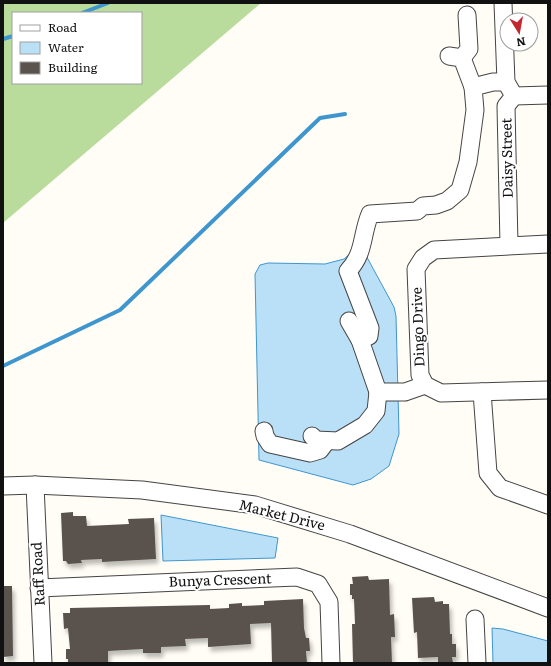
<svg xmlns="http://www.w3.org/2000/svg" width="551" height="666" font-family="Literata,serif">
<defs>
<filter id="shadow"><feDropShadow dx="2.5" dy="4.5" stdDeviation="2" flood-color="#0004"/></filter>
</defs>
<rect width="100%" height="100%" fill="#fffdf5"/>
<path fill="#b9dc9c" fill-rule="evenodd" d="M3,3H261L3,223ZM13,13H141V83H13Z"/>
<g fill="#b9e0f7" stroke="#3f96cf">
<polygon points="363,250 394,307 396,316 399,434 389,466 371,479 353,485 259,460 255,274 260,265 268,263 325,264 344,259 353,251"/>
<polygon points="161,515 278,538 275,558 163,561"/>
<polygon points="492,628 503,629 548,641 548,663 493,663"/>
</g>
<g fill="none" stroke-linecap="round" stroke-linejoin="round">
<g stroke="#3f96cf" stroke-width="4">
<polyline points="82,13 108,3"/>
<polyline points="3,39 13,36"/>
<polyline points="3,366 120,310 320,118 345,114"/>
</g>
</g>
<g fill="#5a524d" filter="url(#shadow)">
<polygon points="73,512 73,516 86,516 87,526 129,524 128,519 154,518 156,559 102,562 102,559 81,560 82,563 68,564 66,561 63,561 61,513"/>
<polygon points="368,576 369,580 389,579 390,615 394,614 395,637 391,637 392,663 353,663 352,624 355,624 354,599 352,599 352,595 350,595 350,584 353,584 352,577"/>
<polygon points="3,586 12,586 13,656 3,657"/>
<polygon points="434,597 435,602 443,601 443,604 449,604 450,634 452,634 452,644 456,644 456,657 452,657 453,663 438,663 438,657 418,658 417,632 414,633 412,598"/>
<polygon points="303,599 304,628 306,638 309,638 310,651 306,651 307,663 272,663 271,623 250,624 251,644 208,647 208,638 185,639 186,646 161,647 161,653 143,653 143,649 108,651 108,663 68,663 68,659 66,659 66,649 70,649 68,628 64,629 63,613 70,613 70,608 210,605 210,609 229,608 229,604 242,603 242,606 264,605 264,601"/>
</g>
<g fill="none" stroke-linecap="round" stroke-linejoin="round">
<g stroke="#444" stroke-width="19">
<g id="minor">
<polyline points="503,3 506,82 514,96 506,106 509,245"/>
<polyline points="449,56 462,58 473,87"/>
<polyline points="462,58 469,49 467,15"/>
<polyline points="514,96 548,95"/>
<polyline points="548,244 434,250 423,258 416,269 420,375 425,385 441,393 548,390"/>
<polyline points="349,321 360,340 378,392"/>
<path d="M360,340L369,336L370,328L348,271C365,253 361,236 370,214L417,211L423,206L436,205L447,201L460,190L468,162L475,110L473,87L493,82H506"/>
<polyline points="482,392 488,473 500,488 548,505"/>
<polyline points="264,431 265,436 270,444 310,453 320,450 326,442"/>
<polyline points="312,436 316,440 338,441 365,425 376,411 378,392 405,392 425,385"/>
<polyline points="35,485 43,663"/>
<polyline points="3,486 35,485 142,490 255,505 350,534 548,608"/>
<polyline points="39,588 297,577 318,584 329,602 331,663"/>
<polyline points="475,619 477,663"/>
</g>
</g>
<use href="#minor" stroke="#fff" stroke-width="17"/>
</g>
<g text-anchor="middle" stroke-width="4" stroke-linejoin="round" paint-order="stroke">
<g font-size="14" fill="#111" stroke="#fff">
<text transform="translate(507 158) rotate(-91)" y="5">Daisy Street</text>
<text transform="translate(418 327) rotate(-92)" y="5">Dingo Drive</text>
<text transform="translate(282 515) rotate(14)" y="5">Market Drive</text>
<text transform="translate(38 574) rotate(-93)" y="5">Raff Road</text>
<text transform="translate(220 580) rotate(-2)" y="5">Bunya Crescent</text>
</g>
</g>
<rect width="551" height="666" fill="none" stroke="#111111" stroke-width="8"/>
<rect x="12" y="12" width="130" height="72" fill="#ffffff" stroke="#a0a0a0"/>
<rect x="20" y="25" width="20" height="6" fill="#ffffff" stroke="#a0a0a0"/>
<text x="48" y="32" font-size="12" fill="#111111">Road</text>
<rect x="20" y="42" width="20" height="12" fill="#b9e0f7" stroke="#a0a0a0"/>
<text x="48" y="52" font-size="12" fill="#111111">Water</text>
<rect x="20" y="62" width="20" height="12" fill="#5a524d" stroke="#a0a0a0"/>
<text x="48" y="72" font-size="12" fill="#111111">Building</text>
<g transform="translate(519 32) rotate(169)"><circle r="19" fill="#ffffff" stroke="#a0a0a0"/>
<path d="M0-3L7 15L0 10L-7 15Z" fill="#c4262e"/>
<text y="-6" font-size="11" font-weight="bold" text-anchor="middle" fill="#111111">N</text>
</g>
</svg>
